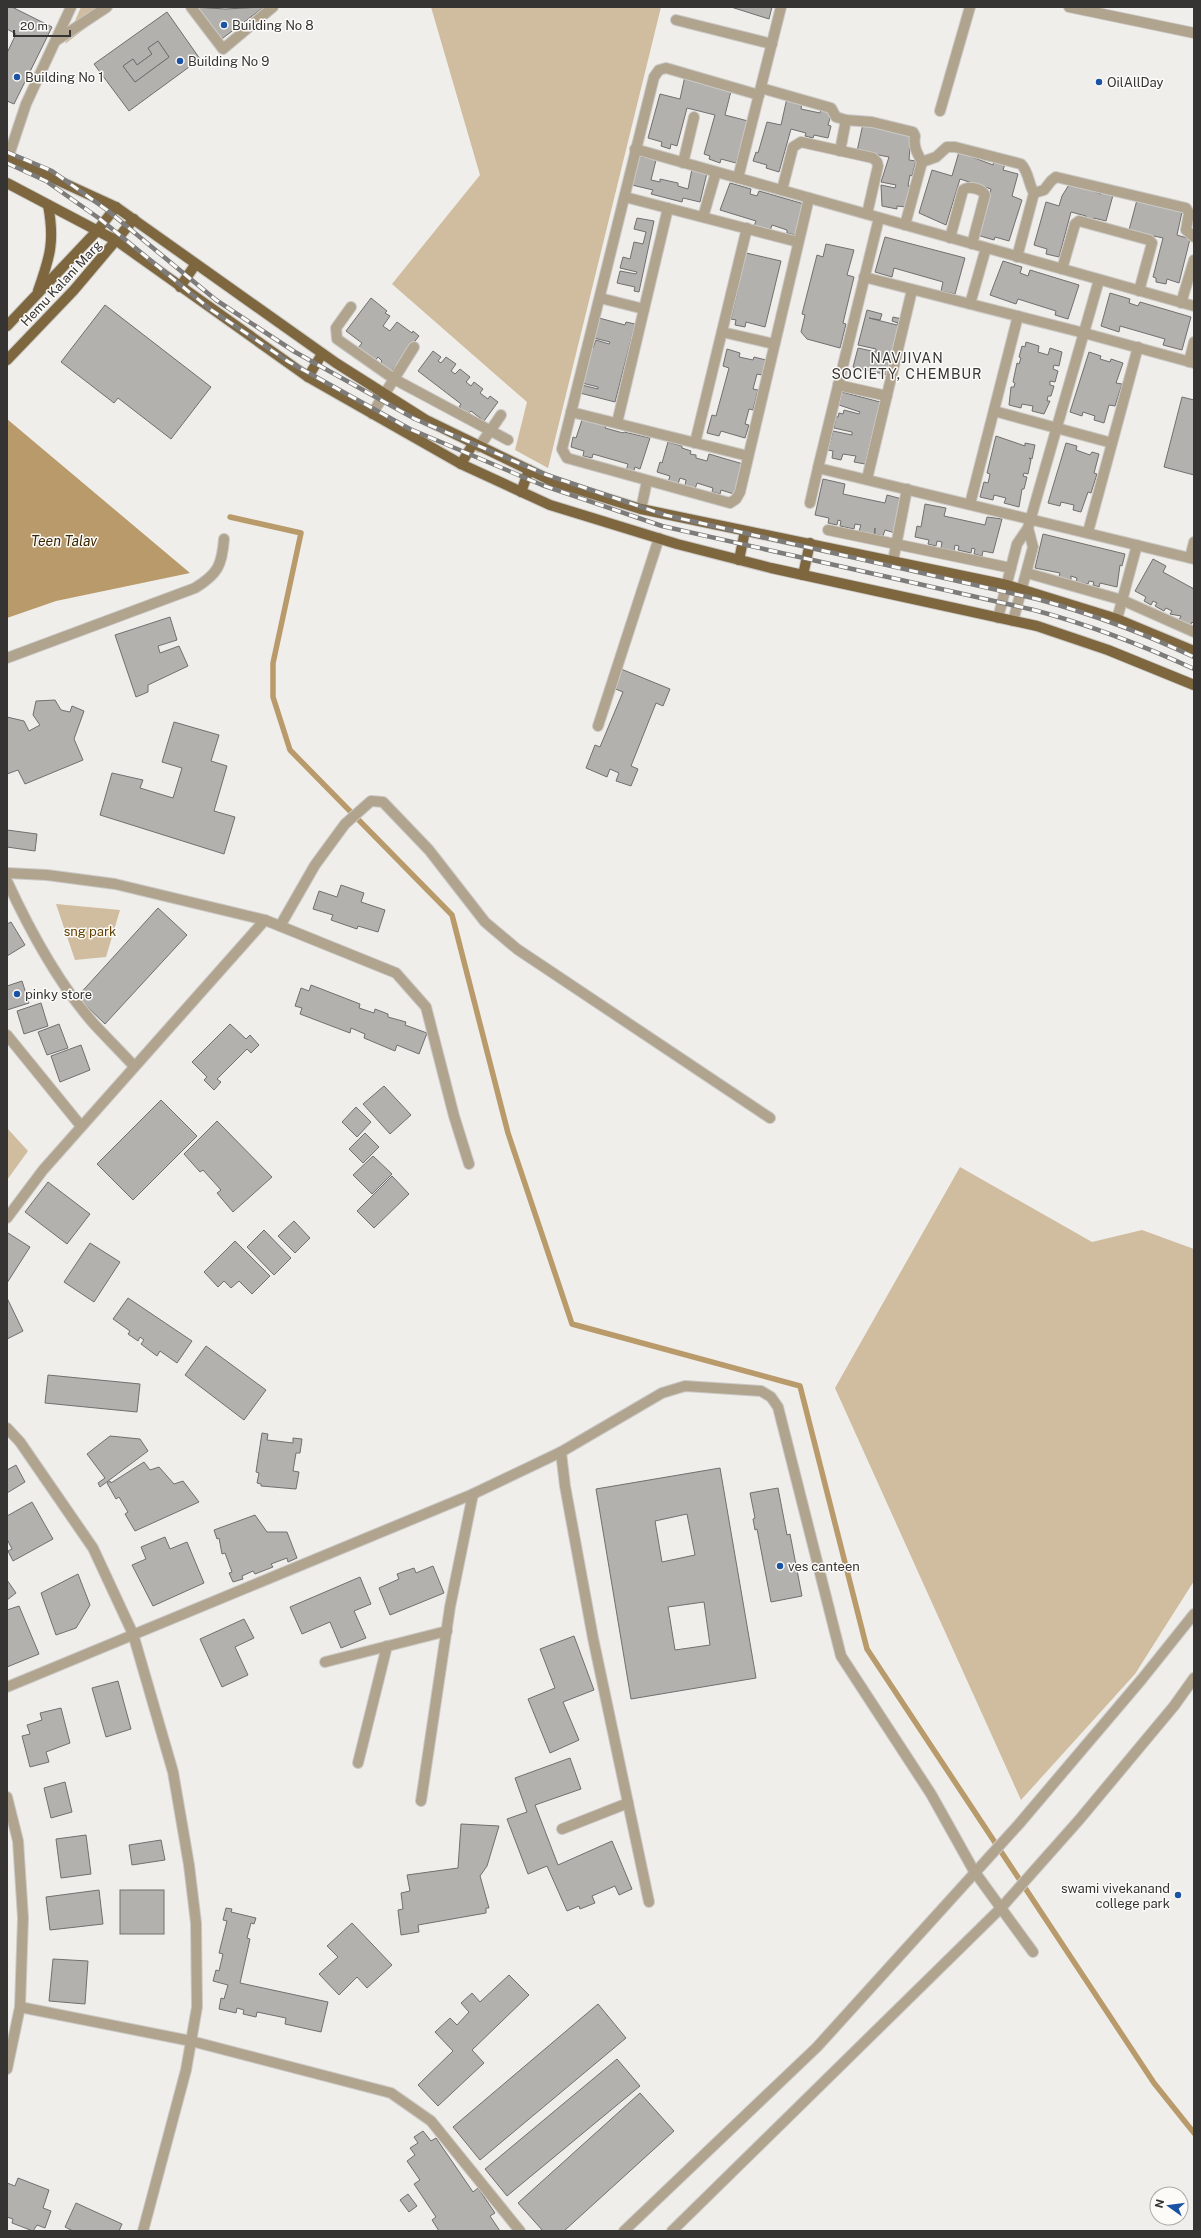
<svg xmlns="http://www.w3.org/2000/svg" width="1201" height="2238" font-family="'Public Sans',sans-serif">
<rect width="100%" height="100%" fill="#efeeeb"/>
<g fill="#d0bc9e">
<polygon points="81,7 113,7 65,44"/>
<polygon points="431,7 661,7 548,468 515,450 527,402 392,284 480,175"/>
<polygon points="56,904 120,910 106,957 75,960"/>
<polygon points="7,1128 28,1151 7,1180"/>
<polygon points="960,1167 1092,1242 1142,1230 1194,1249 1194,1581 1135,1674 1021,1800 835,1388"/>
</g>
<polygon fill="#b99a6a" points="7,419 190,573 56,601 7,618"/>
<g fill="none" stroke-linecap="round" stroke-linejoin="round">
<polyline stroke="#b99a6a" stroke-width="5.5" points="230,517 301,533 273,663 273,697 290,750 452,915 508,1133 572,1324 800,1386 867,1649 1154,2083 1194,2133"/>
</g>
<g fill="#b2b1ae" stroke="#72706e" fill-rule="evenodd">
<polygon points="7,7 12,7 52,27 14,104 7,101 7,53 16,34 7,29"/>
<polygon points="194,7 225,9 264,7 219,41"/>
<polygon points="731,7 772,7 769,19"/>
<path d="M167,12L200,59L129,111L94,64ZM158,41L169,57L135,82L123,66L133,59L137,65L152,54L148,48Z"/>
<polygon points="158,41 169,57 135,82 123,66 133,59 137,65 152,54 148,48"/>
<polygon points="685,76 732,87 725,115 748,121 736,163 721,159 720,163 709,159 710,156 704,154 715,115 687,108 677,146 671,144 670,149 661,146 662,142 648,138 660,94 680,99"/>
<polygon points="787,98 802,102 801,109 820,113 821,109 832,112 828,125 831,126 828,138 814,135 813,138 805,136 806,133 791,129 779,172 766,168 767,165 753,161 756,152 758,153 767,122 781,125"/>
<polygon points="863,124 911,134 909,160 916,161 912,176 910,175 908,186 910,186 906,207 897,206 897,209 882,206 881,185 895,188 896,185 881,182 889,157 857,151"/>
<polygon points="959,152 993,165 994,161 1005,164 1003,170 1018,174 1012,196 1022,200 1009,241 995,237 994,240 977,235 991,189 960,179 946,225 919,213 932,170 952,176"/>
<polygon points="639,156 656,160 651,180 660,182 660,179 678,183 678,186 688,189 692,169 707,173 700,202 683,198 682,202 651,194 653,190 632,185"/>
<polygon points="730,183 751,189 750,194 757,196 759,191 804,204 795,235 787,233 787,230 772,225 770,231 754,226 756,221 720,210"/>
<polygon points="1070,183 1101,194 1102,192 1113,195 1106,221 1094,218 1093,224 1085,222 1086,216 1071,212 1059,257 1046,254 1047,249 1034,245 1046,202 1059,206 1062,196"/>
<polygon points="1137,200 1182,212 1177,235 1190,239 1179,283 1167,279 1166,284 1156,282 1156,278 1153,277 1163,238 1154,236 1153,240 1129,230"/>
<polygon points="637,218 654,221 639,292 634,291 635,287 617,283 620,271 636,274 637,272 620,268 623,257 630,259 634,242 643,244 646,232 634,229"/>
<polygon points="885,237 965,258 955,294 941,291 943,282 894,268 892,277 875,272"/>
<polygon points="826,244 854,250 847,275 854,277 843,323 846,324 840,348 807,339 801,332 805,315 802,314 817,255 823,257"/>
<polygon points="746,253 781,261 765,327 746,322 745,327 735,325 736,320 731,319"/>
<polygon points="1003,261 1022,267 1020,273 1028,276 1030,270 1079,285 1068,319 1055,315 1056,311 1018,299 1016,304 990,295"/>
<polygon points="1110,293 1130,299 1129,303 1138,306 1140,302 1191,317 1182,350 1163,345 1165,339 1120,326 1119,332 1101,326"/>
<polygon points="371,298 387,311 385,313 390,316 383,326 390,331 397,322 412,333 413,331 419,336 390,373 379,365 382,361 378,357 375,361 358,348 362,343 346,331"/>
<polygon points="105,305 211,387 171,439 118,398 114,403 61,362"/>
<polygon points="867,310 882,314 880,320 869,318 897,325 898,323 892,321 893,317 902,319 888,375 853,367 858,348 876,352 876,349 858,345"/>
<polygon points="599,318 625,325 626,322 635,324 615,402 580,393 582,385 598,389 598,387 582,383 592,348 593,348 596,340 609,344 610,342 594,338"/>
<polygon points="1026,342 1039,346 1038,352 1048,355 1050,348 1062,352 1059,366 1054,365 1053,369 1058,371 1055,382 1050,381 1050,385 1054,386 1051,396 1048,396 1047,401 1050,401 1044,414 1032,411 1033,406 1022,404 1021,408 1009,405 1011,387 1014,387 1015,383 1013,382 1017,363 1019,364 1021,358 1019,357 1022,346 1025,347"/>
<polygon points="727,349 740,353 739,357 753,360 754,357 766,360 762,375 757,374 753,389 758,390 753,410 749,409 745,424 749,425 745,438 721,431 719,436 707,433 712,415 716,416 729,368 723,366"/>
<polygon points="433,351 441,357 438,361 441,363 446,357 456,364 451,371 455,374 460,369 470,377 466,382 471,386 474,382 483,389 480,393 488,399 490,396 498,402 484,421 471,411 468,414 459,407 461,404 418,371"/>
<polygon points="1089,352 1101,356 1100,359 1110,362 1111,359 1123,363 1116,383 1122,384 1115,406 1109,405 1104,423 1094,420 1095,416 1083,412 1082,416 1070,412"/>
<polygon points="842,392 880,402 865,464 854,462 856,456 843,454 841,460 832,458 833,451 828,450 833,431 852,435 852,432 834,428 836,417 838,417 839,413 843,414 844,410 859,414 860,412 839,405"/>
<polygon points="1182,397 1194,400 1194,475 1164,467"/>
<polygon points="583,417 606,425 605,428 623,433 624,432 650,438 640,469 635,467 633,473 626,471 628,464 593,454 592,458 583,456 584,451 571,447 573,437 576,438"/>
<polygon points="996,436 1025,446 1025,443 1035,445 1032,459 1029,458 1031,460 1028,474 1024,473 1023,476 1027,477 1024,489 1022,489 1019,507 1004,503 1006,498 994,495 993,500 980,497 984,482 988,483 990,474 987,473"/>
<polygon points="668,442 682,446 682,448 691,451 690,454 696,455 696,458 707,461 709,454 743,464 734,494 721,490 720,494 712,492 713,488 697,483 695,489 685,486 686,480 680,478 678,484 668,482 670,476 657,472 660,462 662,463"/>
<polygon points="1066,443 1077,446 1076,450 1090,455 1092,452 1099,454 1094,473 1097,474 1091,493 1088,492 1081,512 1073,510 1074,505 1061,502 1060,506 1048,503"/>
<polygon points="823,479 845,484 843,494 885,503 887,495 902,499 895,533 885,530 883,536 875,534 875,528 874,535 859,531 861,525 855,524 854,529 840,526 841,521 838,520 837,525 828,523 829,518 815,515"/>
<polygon points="925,504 946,508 944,516 985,525 987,517 1002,519 993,553 983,551 982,556 974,554 975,549 972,548 971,553 958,550 959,546 955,545 954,551 941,548 942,542 937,541 936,546 928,544 929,540 915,537 917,526 921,527"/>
<polygon points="1043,534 1125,554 1122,566 1120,565 1117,587 1100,583 1099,587 1093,585 1094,582 1089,581 1088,584 1076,582 1077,578 1071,576 1071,580 1059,577 1060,573 1035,568"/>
<polygon points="1153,559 1166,566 1163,572 1194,589 1194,624 1192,622 1190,626 1179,620 1181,616 1170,614 1172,611 1166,608 1164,611 1155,606 1157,603 1153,601 1151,605 1144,601 1146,597 1135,591"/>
<polygon points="170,617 177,640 158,646 160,653 179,646 188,666 148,685 148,692 136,697 115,635"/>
<polygon points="621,669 670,689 663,706 656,703 631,766 638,769 631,786 616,781 619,773 610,769 607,777 586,768 595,745 600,747 623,692 613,688"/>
<polygon points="55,700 61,710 70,712 72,706 84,711 74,739 83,760 25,784 18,770 7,774 7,717 24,721 29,731 40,725 33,715 36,701"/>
<polygon points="174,722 219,735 211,761 227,766 214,811 235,817 224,854 100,815 112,773 143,780 140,788 173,798 182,768 162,762"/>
<polygon points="7,830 37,834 35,851 7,847"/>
<polygon points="341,885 364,893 361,902 385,910 378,932 358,926 357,929 331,920 333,915 313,909 319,891 337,897"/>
<polygon points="158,908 187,935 105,1024 77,997"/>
<polygon points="11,922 25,945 7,956 7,924"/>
<polygon points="22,981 29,1003 7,1010 7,986"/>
<polygon points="311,985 360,1004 359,1008 374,1013 375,1009 388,1014 388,1017 406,1022 405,1025 427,1033 419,1054 397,1045 395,1051 364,1038 365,1034 351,1028 350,1033 300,1014 302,1008 295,1006 301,988 309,991"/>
<polygon points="41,1003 48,1026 24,1034 17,1011"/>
<polygon points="59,1024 68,1048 47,1055 38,1032"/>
<polygon points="230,1024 246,1039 250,1035 259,1045 251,1053 247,1049 217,1079 221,1082 214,1090 204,1080 207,1077 192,1062"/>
<polygon points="81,1045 90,1070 60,1082 51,1056"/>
<polygon points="384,1086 411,1115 390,1134 363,1104"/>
<polygon points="161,1100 197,1136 133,1200 97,1164"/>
<polygon points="356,1107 371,1122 357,1137 342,1122"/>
<polygon points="217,1121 272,1177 233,1212 217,1193 221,1190 203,1170 200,1172 184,1154"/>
<polygon points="365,1133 379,1147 363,1163 349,1149"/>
<polygon points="373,1156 392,1174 372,1194 353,1175"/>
<polygon points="392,1176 409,1194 374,1228 357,1211"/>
<polygon points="48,1182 90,1214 67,1244 25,1212"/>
<polygon points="294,1221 310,1238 295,1253 278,1236"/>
<polygon points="264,1230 291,1258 274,1275 247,1247"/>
<polygon points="8,1233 30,1247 7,1283 7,1234"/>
<polygon points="235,1241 270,1276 252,1294 239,1281 231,1288 224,1281 218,1287 204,1272"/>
<polygon points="90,1243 120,1262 94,1302 64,1282"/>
<polygon points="7,1298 23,1331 7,1339"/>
<polygon points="128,1298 192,1341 177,1363 160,1351 157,1356 141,1344 144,1340 140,1337 138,1341 128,1334 130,1331 113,1319"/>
<polygon points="206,1346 266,1390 244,1420 185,1375"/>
<polygon points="48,1375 140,1384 137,1412 45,1403"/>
<polygon points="262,1433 268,1434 267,1440 293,1443 293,1438 302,1439 300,1453 296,1453 293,1471 299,1472 296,1489 261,1486 261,1484 257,1483 259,1473 256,1472"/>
<polygon points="110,1436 140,1439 148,1451 100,1487 98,1483 105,1478 87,1454"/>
<polygon points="144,1462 150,1470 159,1467 174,1484 183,1481 199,1502 135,1531 125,1514 128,1512 119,1497 116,1499 107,1483 110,1481 111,1483"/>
<polygon points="16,1465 25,1482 7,1493 7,1470"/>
<path d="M720,1468L756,1678L631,1699L596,1489ZM687,1514L695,1555L662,1562L655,1521ZM704,1602L710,1645L675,1650L668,1607Z"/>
<polygon points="778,1488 787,1535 790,1534 802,1596 771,1602 757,1529 755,1530 753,1519 755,1518 750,1493"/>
<polygon points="32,1502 53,1539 13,1561 8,1551 12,1549 7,1539 7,1516"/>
<polygon points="255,1515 267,1532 287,1532 297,1558 288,1562 287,1558 271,1564 273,1567 255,1574 253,1571 242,1576 243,1579 233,1582 229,1573 232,1572 225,1553 222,1554 219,1538 217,1539 214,1530"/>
<polygon points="165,1537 170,1549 187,1542 204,1583 153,1606 132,1565 146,1559 141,1547"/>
<polygon points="433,1566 444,1593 390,1615 379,1588 399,1579 397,1574 414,1568 416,1573"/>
<polygon points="78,1574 90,1605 76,1628 56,1635 41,1593"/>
<polygon points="360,1577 371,1604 354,1611 366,1638 341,1648 330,1622 302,1634 290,1607"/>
<polygon points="7,1580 16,1593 7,1600"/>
<polygon points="19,1606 39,1654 7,1667 7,1610"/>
<polygon points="244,1619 254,1638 235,1647 248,1675 222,1687 200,1639"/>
<polygon points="574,1636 594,1690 563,1702 579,1740 550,1753 528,1699 555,1688 540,1649"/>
<polygon points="118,1681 131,1729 106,1737 92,1688"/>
<polygon points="61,1708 70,1743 46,1752 49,1762 30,1767 22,1736 30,1734 27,1725 42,1720 40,1713"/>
<polygon points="570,1758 581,1789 535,1805 558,1865 612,1841 632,1889 619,1895 615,1886 592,1896 595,1903 580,1909 579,1906 567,1911 547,1866 528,1874 507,1819 527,1812 515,1778"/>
<polygon points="65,1782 72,1812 51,1818 44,1788"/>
<polygon points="461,1824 499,1826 487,1866 480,1876 489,1908 486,1908 486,1913 418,1925 419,1932 401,1935 398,1910 403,1909 401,1893 410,1891 407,1875 458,1868"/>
<polygon points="86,1835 91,1874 61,1878 56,1839"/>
<polygon points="161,1840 165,1860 132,1865 129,1845"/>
<polygon points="99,1890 103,1924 50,1930 46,1897"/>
<rect x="120" y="1890" width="44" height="44"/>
<polygon points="226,1908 232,1909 231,1912 256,1918 254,1924 251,1923 247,1938 250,1939 240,1983 328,2002 321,2032 285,2024 286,2018 257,2012 256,2017 243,2014 244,2010 237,2008 236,2013 219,2009 221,1998 224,1999 228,1985 213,1981 216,1970 219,1971 223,1954 219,1953 227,1921 223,1920"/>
<polygon points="352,1923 392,1965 367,1988 357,1977 339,1995 319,1974 338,1957 327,1946"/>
<polygon points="53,1959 88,1961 85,2004 49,2001"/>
<polygon points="509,1975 529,1995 472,2050 484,2063 438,2106 418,2085 453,2051 435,2032 450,2018 457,2025 469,2012 461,2003 472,1993 480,2002"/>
<polygon points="598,2004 626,2038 480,2160 453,2127"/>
<polygon points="617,2059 640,2086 507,2196 485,2169"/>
<polygon points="640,2093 674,2131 564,2231 543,2231 518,2203"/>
<polygon points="423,2131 431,2141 436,2138 473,2192 478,2188 495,2213 490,2216 500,2231 439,2231 432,2220 436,2217 414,2184 420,2180 407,2161 415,2155 410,2148 418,2143 414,2137"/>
<polygon points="18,2178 49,2190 43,2208 51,2211 45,2228 37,2225 33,2231 12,2223 13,2219 7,2217 7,2183 15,2186"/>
<polygon points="408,2194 417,2206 409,2212 400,2200"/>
<polygon points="76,2203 122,2224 119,2231 73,2231 65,2227"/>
</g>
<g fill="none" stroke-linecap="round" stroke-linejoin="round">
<g stroke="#cac9c6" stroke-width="12">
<g id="minor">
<polyline points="191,7 223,49 273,7"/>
<polyline points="1069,7 1194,33"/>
<polyline points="676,20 772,44"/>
<polyline points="57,40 107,7"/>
<path d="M761,88L831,108L836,117L846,120L872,122L913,132L915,136C913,146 917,153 922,162L905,225"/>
<polyline points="759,95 666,68 659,70 654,77 562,449 567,458 730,503 736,499 740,492 809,198"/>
<polyline points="940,111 970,7"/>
<polyline points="635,149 1194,306"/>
<polyline points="840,151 846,120"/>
<polyline points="7,161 26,104 71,7"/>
<path d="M922,162L936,157L947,147H955L1021,164C1029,172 1028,183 1034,193L1017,257"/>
<polyline points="683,163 694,117"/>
<polyline points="738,178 781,7"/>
<polyline points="782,190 793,147 801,142 873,158 877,162 878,166 867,214"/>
<polyline points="1034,193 1044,190 1051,181 1056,177 1186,208 1189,213 1186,230 1194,237"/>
<polyline points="625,197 798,242"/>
<polyline points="703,217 716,172"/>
<polyline points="879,218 818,468 1194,559"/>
<path d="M950,238L963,190C969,185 982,189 985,195L972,244"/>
<polyline points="1062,269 1075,224 1079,221 1149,240 1152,243 1139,291"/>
<polyline points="864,277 1084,333 1194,363"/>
<polyline points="600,298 644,309"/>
<polyline points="1181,303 1194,260"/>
<polyline points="970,304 986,248"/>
<polyline points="351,307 336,328 337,339 394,379 508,440"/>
<polyline points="722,332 774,344"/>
<polyline points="1189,362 1194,342"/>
<polyline points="838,385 887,396"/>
<polyline points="994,411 1112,443"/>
<polyline points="571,412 748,456"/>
<polyline points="372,414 414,347"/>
<polyline points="617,423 668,208"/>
<polyline points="695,443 747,228"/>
<polyline points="479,447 501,415"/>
<polyline points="867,479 912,290"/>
<polyline points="810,503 818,468"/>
<polyline points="970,504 1018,316"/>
<polyline points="641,509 647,481"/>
<polyline points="828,530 1011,568"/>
<polyline points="1088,532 1138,347"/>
<polyline points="1190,558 1194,542"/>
<polyline points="893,561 907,489"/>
<polyline points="1027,573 1122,600 1194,632"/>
<polyline points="998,618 1017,544 1028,528 1099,280"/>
<polyline points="1117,619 1137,545"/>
<polyline points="1013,621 1033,547 1028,528"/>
<path d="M7,658L195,588C218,574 222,565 224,539"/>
<polyline points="598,726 659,538"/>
<polyline points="7,873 47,875 115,884 265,920 396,973 426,1007 454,1116 469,1164"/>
<path d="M7,881C30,931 58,983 94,1024C107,1038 121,1052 134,1066"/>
<polyline points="280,926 315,865 345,824 371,801 383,802 429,850 485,922 517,949 770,1118"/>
<polyline points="7,1035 81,1126"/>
<polyline points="7,1218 43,1170 265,920"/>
<polyline points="7,1428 20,1442 93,1548 133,1634 173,1772 189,1865 196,1923 197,2007 186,2070 143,2231"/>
<polyline points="561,1452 565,1486 593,1638 649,1902"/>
<polyline points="325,1662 447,1631"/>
<polyline points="7,1687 473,1494 561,1452 662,1393 685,1386 761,1391 771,1397 778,1407 841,1656 931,1794 974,1871 1033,1952"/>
<polyline points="358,1763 387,1646"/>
<polyline points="7,1797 18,1841 23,1918 20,2007 7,2069"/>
<polyline points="421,1801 450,1607 473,1494"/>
<polyline points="562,1829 628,1803"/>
<polyline points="20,2007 191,2041 391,2093 431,2121 520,2231"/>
<polyline points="624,2231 817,2047 1019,1824 1142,1679 1194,1614"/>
<polyline points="672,2231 1001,1908 1079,1820 1174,1706 1194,1678"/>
</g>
</g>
<g stroke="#cac9c6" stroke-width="12">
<g id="major">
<polyline points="7,157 116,207 336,363 426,420 554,482 641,509 1007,585 1117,619 1194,651"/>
<polyline points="7,183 117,241 308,377 461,464 550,505 677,544 771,568 1037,626 1108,650 1194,685"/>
<polyline points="180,287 195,265"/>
<path d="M38,291C50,257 55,241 48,205"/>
<polyline points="7,326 96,232 116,207"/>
<polyline points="7,360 74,290 134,219"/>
<polyline points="308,377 322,354"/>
<polyline points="461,464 473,444"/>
<polyline points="521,492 529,470"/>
<polyline points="739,560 745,531"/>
<polyline points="803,575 810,543"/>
</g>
</g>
<use href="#minor" stroke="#b1a48f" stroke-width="10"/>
<use href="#major" stroke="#7e663f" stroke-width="10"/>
<g stroke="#7d7c7a" stroke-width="4.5">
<g id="rail">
<path d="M7,152L52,171L107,210L216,300L295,352L415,419L547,475L665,515L1037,599C1092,614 1143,633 1194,657"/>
<path d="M7,163L46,181L100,219L210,309L289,362L410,429L542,485L662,526L1034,610C1090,625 1142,645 1194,669"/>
</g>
</g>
<use href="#rail" stroke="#fdfbf8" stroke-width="3" stroke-dasharray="9" stroke-linecap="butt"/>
</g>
<g fill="#1b53a4" stroke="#fdfbf8" stroke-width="1.5">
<circle cx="224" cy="25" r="4"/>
<circle cx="180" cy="61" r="4"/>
<circle cx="17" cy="77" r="4"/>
<circle cx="1099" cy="82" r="4"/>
<circle cx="17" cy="994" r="4"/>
<circle cx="780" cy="1566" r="4"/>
<circle cx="1178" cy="1895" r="4"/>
</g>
<g text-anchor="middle" stroke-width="3" stroke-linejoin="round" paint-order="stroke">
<g font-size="13" fill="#353433" stroke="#fdfbf8" text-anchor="start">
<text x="232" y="30">Building No 8</text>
<text x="188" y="66">Building No 9</text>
<text x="25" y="82">Building No 1</text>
<text x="1107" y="87">OilAllDay</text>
<text x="25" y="999">pinky store</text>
<text x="788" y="1571">ves canteen</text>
<text x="1170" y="1893" text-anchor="end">swami vivekanand<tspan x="1170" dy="15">college park</tspan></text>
</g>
<g font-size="13" fill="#353433" stroke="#fdfbf8">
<text transform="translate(61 283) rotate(-47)" y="5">Hemu Kalani Marg</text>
</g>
<g font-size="13" fill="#624303" stroke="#fdfbf8">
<text x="90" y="936">sng park</text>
</g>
<g font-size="14" letter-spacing="1" fill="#353433" stroke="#fdfbf8">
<text x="907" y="363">NAVJIVAN<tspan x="907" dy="16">SOCIETY, CHEMBUR</tspan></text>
</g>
<g font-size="14" font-style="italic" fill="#3a2500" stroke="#fdfbf8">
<text x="64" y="546">Teen Talav</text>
</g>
</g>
<rect width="1201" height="2238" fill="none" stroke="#353433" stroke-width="16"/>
<g transform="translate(1169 2206) rotate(284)"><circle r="19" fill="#fdfbf8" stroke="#adaba9"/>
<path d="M0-3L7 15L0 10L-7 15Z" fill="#1b53a4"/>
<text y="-6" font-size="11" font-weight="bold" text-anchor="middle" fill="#353433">N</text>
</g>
<path d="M14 30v6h56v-6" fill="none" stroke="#353433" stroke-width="2"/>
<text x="20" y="30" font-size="12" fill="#353433" stroke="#fdfbf8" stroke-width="3" paint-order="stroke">20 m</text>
</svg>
